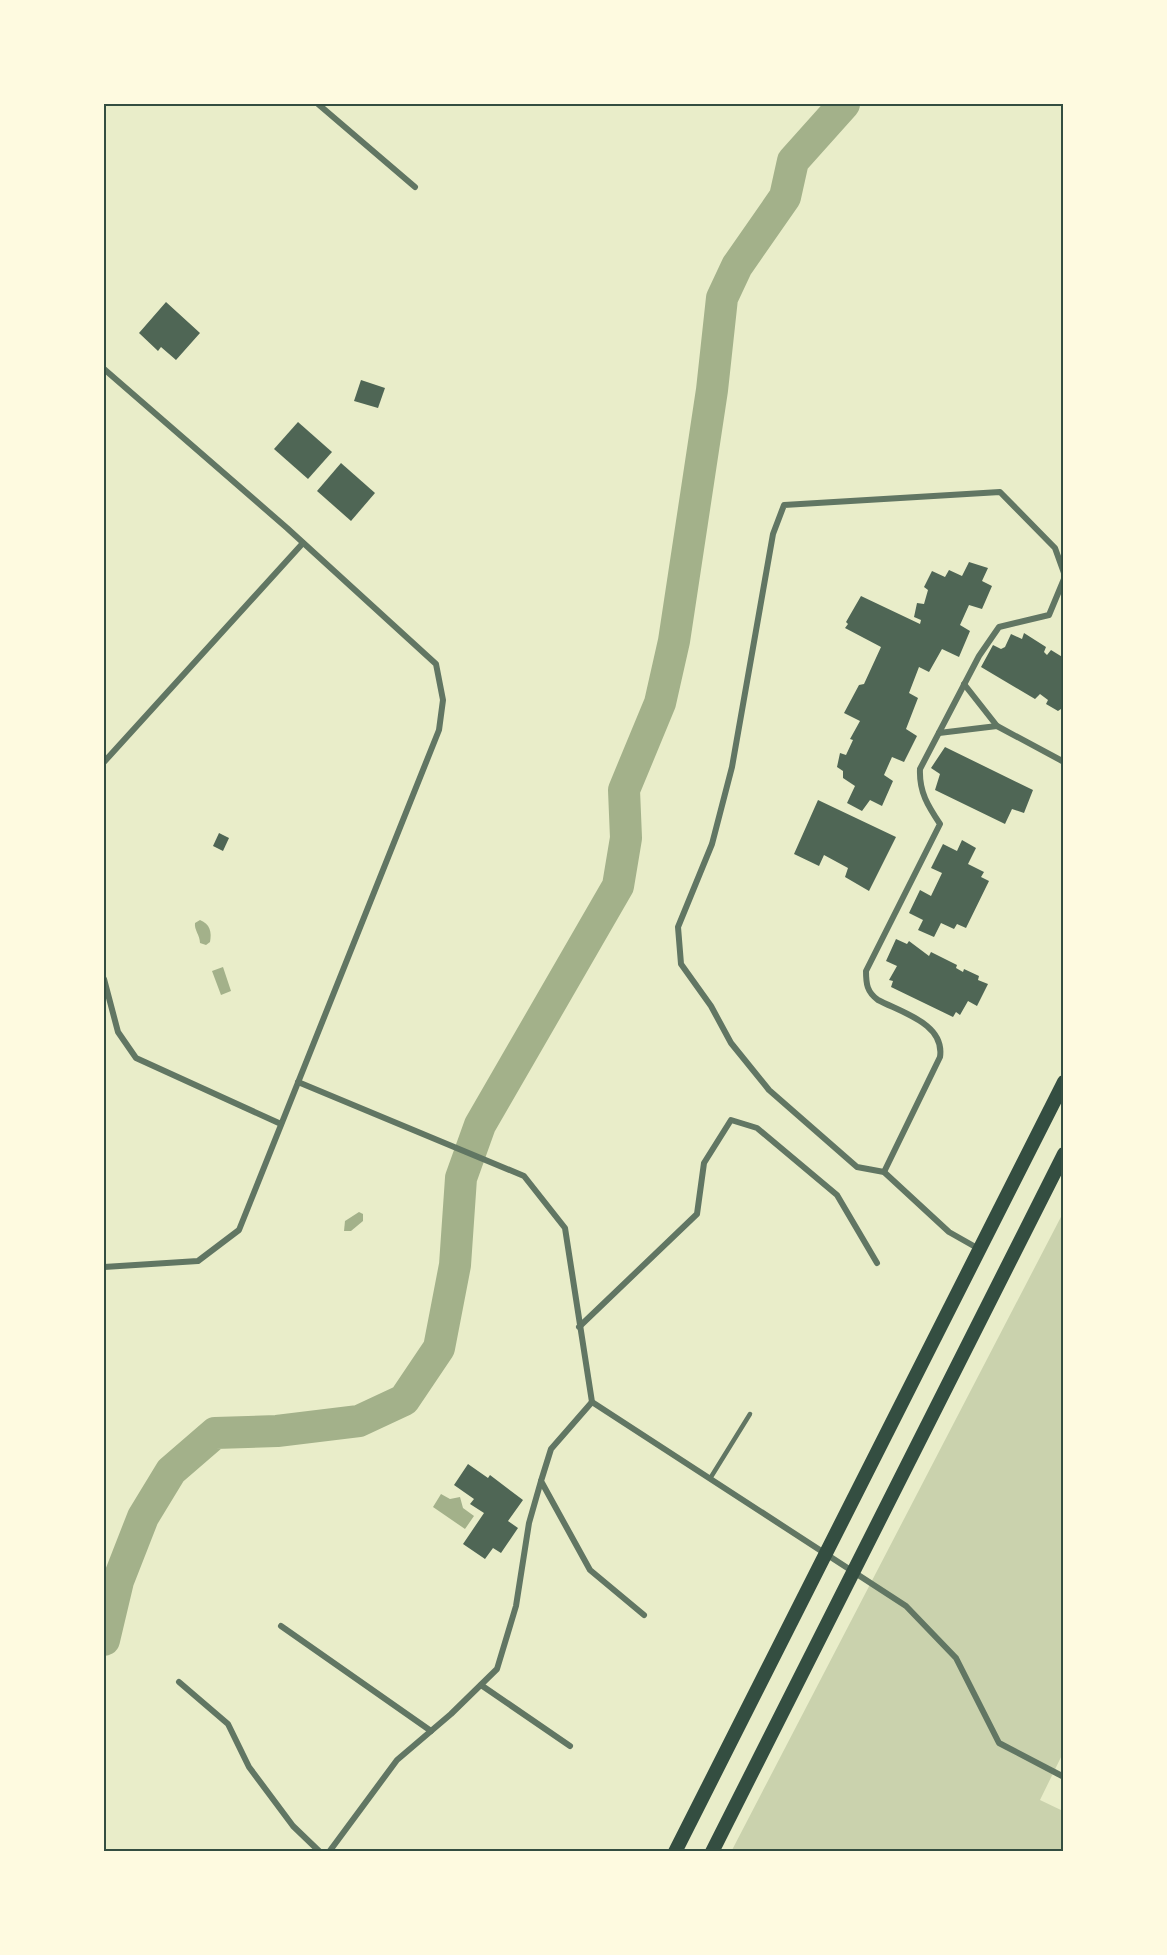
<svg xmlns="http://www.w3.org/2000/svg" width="1167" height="1955" font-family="Jost,sans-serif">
<rect width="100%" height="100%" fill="#e9edc9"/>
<polygon fill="#cad2ad" points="1063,1213 1064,1751 1040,1800 1063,1811 1063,1851 731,1852"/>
<g fill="#a3b18a">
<path d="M200,920C210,924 212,932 210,942L206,945L200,943C200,935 194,930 195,923Z"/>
<polygon points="223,967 231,991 221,995 212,971"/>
<polygon points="359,1212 363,1214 363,1221 351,1231 344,1231 345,1221"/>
<polygon points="441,1494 450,1499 460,1497 463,1508 474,1516 465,1529 433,1507"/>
</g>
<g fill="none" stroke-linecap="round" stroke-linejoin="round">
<polyline stroke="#a3b18a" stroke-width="32" points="104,1640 118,1581 143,1517 171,1471 215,1433 277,1431 359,1421 404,1400 439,1348 455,1265 461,1178 480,1125 618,886 626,838 624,790 660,703 674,641 712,390 722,298 737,266 785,197 793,161 844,104"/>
</g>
<g fill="#4f6655">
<polygon points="166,302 200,333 176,360 161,347 158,351 139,333"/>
<polygon points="361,380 385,388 378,408 354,401"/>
<polygon points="298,422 332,452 308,479 274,449"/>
<polygon points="341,463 375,493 351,521 317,491"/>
<polygon points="969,562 988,568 982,581 992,586 982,609 969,605 960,625 970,631 959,657 942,649 929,672 919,667 909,693 918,698 906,729 917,736 904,762 892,757 884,775 893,781 882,806 870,800 862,811 847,803 855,786 843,778 843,771 837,767 840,753 846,755 853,740 850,739 860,721 844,713 859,685 864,684 881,647 845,628 848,624 846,622 861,596 920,624 921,620 914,617 917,603 924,604 928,590 924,587 932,571 945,577 949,570 962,576"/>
<polygon points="1024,633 1046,647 1044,652 1047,655 1051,650 1064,658 1064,707 1058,711 1046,704 1048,700 1040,694 1035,699 981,667 993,645 1001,649 1005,647 1011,634 1022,639"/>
<polygon points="945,747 1033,790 1024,813 1012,809 1005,824 935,790 940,774 931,768"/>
<polygon points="818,800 896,837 869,891 845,877 848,868 824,855 819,866 794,854"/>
<polygon points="219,833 229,838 223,851 213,846"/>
<polygon points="962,840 976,848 968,864 984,872 981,877 989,881 966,928 957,924 954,929 941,923 934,937 918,930 923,920 909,913 920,890 931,896 942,873 931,868 943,844 957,851"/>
<polygon points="896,939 907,944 909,941 929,956 931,952 957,965 956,968 963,972 964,969 979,976 978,980 988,984 977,1006 968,1001 960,1015 956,1012 953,1017 891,987 893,981 889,980 897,966 886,961"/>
<polygon points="468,1464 488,1478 490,1475 523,1500 508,1521 518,1528 501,1553 493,1548 485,1559 463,1544 484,1513 470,1504 474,1499 454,1485"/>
</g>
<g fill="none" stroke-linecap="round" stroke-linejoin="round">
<polyline stroke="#617663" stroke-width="4.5" points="711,1477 750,1414"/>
<g stroke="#617663" stroke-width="6">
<polyline points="318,104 415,187"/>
<polyline points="104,369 287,528 436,664 443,700 439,730 239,1230 198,1261 104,1267"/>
<polyline points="964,684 997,726 1064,762"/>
<polyline points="939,733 997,726"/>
<polyline points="104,762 303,543"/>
<polyline points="104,979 118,1032 136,1058 281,1124"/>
<polyline points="298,1082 524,1176 565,1228 592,1402 906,1606 956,1658 999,1743 1064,1777"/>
<path d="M884,1172L940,1057C945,1024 903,1013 878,1000C867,992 866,984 866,971L940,824C928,806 919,792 920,769L979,656L999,627L1049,615L1064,579"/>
<polyline points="979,1249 949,1232 884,1172 857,1167 769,1090 731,1043 711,1006 681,964 678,927 712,844 732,767 773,534 784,505 1000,492 1055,548 1064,573"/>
<polyline points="579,1327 697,1214 704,1163 731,1120 757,1128 837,1195 877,1263"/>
<polyline points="592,1402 551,1449 541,1481 590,1570 644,1615"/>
<polyline points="281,1626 431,1731"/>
<polyline points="179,1682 228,1724 249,1767 293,1826 320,1852"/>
<polyline points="481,1685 570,1746"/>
<polyline points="329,1852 397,1760 451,1714 497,1669 516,1606 529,1523 541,1481"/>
</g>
<g stroke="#344e41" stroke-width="14">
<polyline points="675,1852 1064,1082"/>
<polyline points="712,1852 1064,1154"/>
</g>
</g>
<rect width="1167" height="1955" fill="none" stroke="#fefae0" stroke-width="210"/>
<rect x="105" y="105" width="957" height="1745" fill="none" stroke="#344e41" stroke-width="2"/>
</svg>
